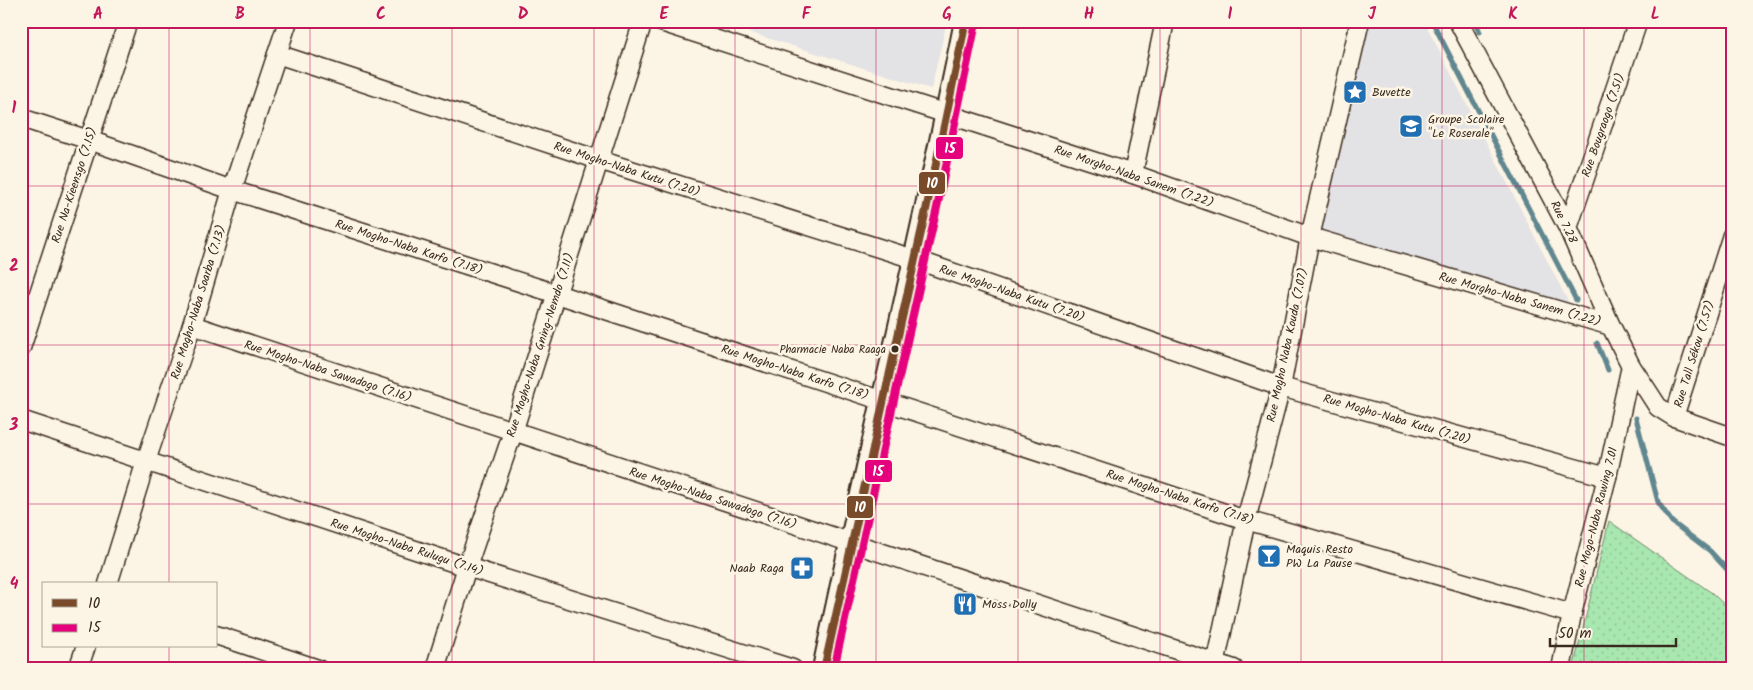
<svg xmlns="http://www.w3.org/2000/svg" width="1753" height="690" font-family="Kalam,sans-serif">
<defs>
<pattern id="green-dots" width="8" height="8" patternUnits="userSpaceOnUse" patternTransform="scale(1.25)"><rect width="8" height="8" fill="#a8e7b0"/><path d="M2 2h.1M6 6h.1" fill="none" stroke="#92c697" stroke-width="1.8" stroke-linecap="round"/></pattern>
</defs>
<rect width="100%" height="100%" fill="#fcf5e5"/>
<filter id="ink" filterUnits="userSpaceOnUse"><feTurbulence type="fractalNoise" baseFrequency=".02" numOctaves="2"/><feDisplacementMap in="SourceGraphic" scale="10" xChannelSelector="R" yChannelSelector="G"/><feConvolveMatrix kernelMatrix="1 2 1 2 8 2 1 2 1" color-interpolation-filters="sRGB"/></filter>
<g filter="url(#ink)">
<g fill="#e3e2e5">
<polygon points="713,21 947,21 931,89"/>
<polygon points="1368,21 1424,21 1571,307 1320,230"/>
</g>
<polygon fill="url(#green-dots)" stroke="#728867" points="1609,521 1712,593 1732,612 1732,669 1573,669"/>
<g fill="none" stroke-linecap="round" stroke-linejoin="round">
<g stroke="#61878f" stroke-width="5">
<polyline points="1432,21 1576,300"/>
<polyline points="1475,21 1480,32"/>
<polyline points="1597,343 1608,370"/>
<polyline points="1636,418 1658,502 1672,522 1710,551 1732,575"/>
</g>
<g stroke="#3b2a1e" stroke-width="21">
<g id="minor">
<polyline points="658,21 1133,174 1310,237 1611,326"/>
<polyline points="1458,21 1568,228 1611,326 1631,366 1647,390 1658,407 1674,417 1732,437"/>
<polyline points="277,54 599,160 914,259 1281,387 1607,477"/>
<polyline points="21,118 89,140 232,190 557,294 1246,520 1572,614"/>
<polyline points="1133,174 1165,21"/>
<polyline points="1568,228 1638,21"/>
<polyline points="192,325 1234,669"/>
<polyline points="21,348 128,21"/>
<polyline points="1674,417 1732,235"/>
<polyline points="21,420 467,567 793,669"/>
<polyline points="108,584 146,461 192,325 232,190 288,21"/>
<polyline points="216,635 318,669"/>
<polyline points="78,669 86,646"/>
<polyline points="435,669 467,567 513,432 643,21"/>
<polyline points="1214,669 1246,520 1281,387 1310,237 1360,21"/>
<polyline points="1561,669 1572,614 1607,477 1631,366"/>
</g>
</g>
<g stroke="#3b2a1e" stroke-width="26">
<path id="tertiary" d="M824,669C869,452 923,238 966,21"/>
</g>
<use href="#minor" stroke="#fcf5e5" stroke-width="18"/>
<use href="#tertiary" stroke="#fcf5e5" stroke-width="22"/>
<g stroke="#fcf5e5" stroke-width="11">
<polyline id="bus-1" points="824,669 932,183 966,21"/>
</g>
<g stroke="#fcf5e5" stroke-width="11">
<polyline id="bus-2" points="834,669 942,185 976,23"/>
</g>
<use href="#bus-1" stroke="#7a4b2a" stroke-width="8"/>
<use href="#bus-2" stroke="#e5007d" stroke-width="8"/>
</g>
</g>
<path fill="none" stroke="#c2185b" stroke-width="1" stroke-opacity="0.55" d="M169,21V584M310,21V669M452,21V669M594,21V669M735,21V669M876,21V669M1018,21V669M1160,21V669M1301,21V669M1442,21V669M1584,21V669M21,186H1732M21,345H1732M21,504H1732M169,646V669"/>
<defs>
<g id="sight-square" transform="scale(1.25)"><rect x="-9" y="-9" width="18" height="18" rx="4" fill="#1f6fb2" stroke="#fcf5e5"/><path d="M0-6L1.8-2.2L6-1.7L2.9 1.2L3.7 5.4L0 3.3L-3.7 5.4L-2.9 1.2L-6-1.7L-1.8-2.2Z" fill="#fff"/></g>
<g id="school-square" transform="scale(1.25)"><rect x="-9" y="-9" width="18" height="18" rx="4" fill="#1f6fb2" stroke="#fcf5e5"/><path d="M0-5L7-2L0 1L-7-2ZM-4 1L0 2.5L4 1V4Q0 6-4 4Z" fill="#fff"/></g>
<g id="bar-square" transform="scale(1.25)"><rect x="-9" y="-9" width="18" height="18" rx="4" fill="#1f6fb2" stroke="#fcf5e5"/><path d="M-6-5H6L.8 .8V4.5H3.5V6h-7V4.5H-.8V.8Z" fill="#fff"/></g>
<g id="pharmacy-square" transform="scale(1.25)"><rect x="-9" y="-9" width="18" height="18" rx="4" fill="#1f6fb2" stroke="#fcf5e5"/><path d="M-2-6h4v4h4v4h-4v4h-4v-4h-4v-4h4Z" fill="#fff"/></g>
<g id="restaurant-square" transform="scale(1.25)"><rect x="-9" y="-9" width="18" height="18" rx="4" fill="#1f6fb2" stroke="#fcf5e5"/><path d="M-5-6h1v4h1v-4h1v4h1v-4h1v5L-1.5 .5V6h-2V.5L-5-1ZM5-6V6H3V1.5H1.5Q1.5-4 5-6Z" fill="#fff"/></g>
</defs>
<g fill-rule="evenodd">
<use href="#sight-square" x="1355" y="92"/>
<use href="#school-square" x="1411" y="126"/>
<use href="#bar-square" x="1269" y="556"/>
<use href="#pharmacy-square" x="802" y="568"/>
<use href="#restaurant-square" x="965" y="604"/>
</g>
<circle fill="#3b2a1e" stroke="#fcf5e5" stroke-width="2" cx="895" cy="349" r="4.5"/>
<g text-anchor="middle" stroke-width="5" stroke-linejoin="round" paint-order="stroke">
<g font-size="11" fill="#3b2a1e" stroke="#fcf5e5" text-anchor="end">
<text x="886" y="353">Pharmacie Naba Raaga</text>
</g>
<g font-size="12" fill="#3b2a1e" stroke="#fcf5e5" text-anchor="start">
<text x="1372" y="96">Buvette</text>
<text x="1428" y="123">Groupe Scolaire<tspan x="1428" dy="14">"Le Roserale"</tspan></text>
<text x="1286" y="553">Maquis Resto<tspan x="1286" dy="14">PW La Pause</tspan></text>
<text x="784" y="572" text-anchor="end">Naab Raga</text>
<text x="982" y="608">Moss Dolly</text>
</g>
<g font-size="12" fill="#3b2a1e" stroke="#fcf5e5">
<text transform="translate(1603 125) rotate(-71)" y="4">Rue Bougraogo (7.51)</text>
<text transform="translate(627 169) rotate(18)" y="4">Rue Mogho-Naba Kutu (7.20)</text>
<text transform="translate(1134 176) rotate(19)" y="4">Rue Morgho-Naba Sanem (7.22)</text>
<text transform="translate(74 185) rotate(-72)" y="4">Rue Na-Kieensgo (7.15)</text>
<text transform="translate(1564 222) rotate(64)" y="4">Rue 7.28</text>
<text transform="translate(409 247) rotate(18)" y="4">Rue Mogho-Naba Karfo (7.18)</text>
<text transform="translate(1012 293) rotate(19)" y="4">Rue Mogho-Naba Kutu (7.20)</text>
<text transform="translate(1520 299) rotate(16)" y="4">Rue Morgho-Naba Sanem (7.22)</text>
<text transform="translate(198 302) rotate(-73)" y="4">Rue Mogho-Naba Soarba (7.13)</text>
<text transform="translate(540 345) rotate(-72)" y="4">Rue Mogho-Naba Gning-Nemdo (7.11)</text>
<text transform="translate(1287 345) rotate(-78)" y="4">Rue Mogho Naba Kouda (7.07)</text>
<text transform="translate(1694 354) rotate(-73)" y="4">Rue Tall Sékou (7.57)</text>
<text transform="translate(328 371) rotate(18)" y="4">Rue Mogho-Naba Sawadogo (7.16)</text>
<text transform="translate(795 372) rotate(18)" y="4">Rue Mogho-Naba Karfo (7.18)</text>
<text transform="translate(1397 419) rotate(16)" y="4">Rue Mogho-Naba Kutu (7.20)</text>
<text transform="translate(1180 497) rotate(18)" y="4">Rue Mogho-Naba Karfo (7.18)</text>
<text transform="translate(713 498) rotate(18)" y="4">Rue Mogho-Naba Sawadogo (7.16)</text>
<text transform="translate(1596 517) rotate(-76)" y="4">Rue Mogo-Naba Rawing 7.01</text>
<text transform="translate(407 547) rotate(18)" y="4">Rue Mogho-Naba Rulugu (7.14)</text>
</g>
</g>
<g stroke="#fcf5e5" stroke-width="2">
<rect x="935" y="136" width="29" height="24" rx="5" fill="#e5007d"/>
<rect x="918" y="171" width="28" height="24" rx="5" fill="#7a4b2a"/>
<rect x="864" y="459" width="29" height="24" rx="5" fill="#e5007d"/>
<rect x="846" y="495" width="28" height="24" rx="5" fill="#7a4b2a"/>
</g>
<g font-size="14" text-anchor="middle" font-weight="bold" fill="#fff">
<text x="950" y="153">15</text>
<text x="932" y="188">10</text>
<text x="878" y="476">15</text>
<text x="860" y="512">10</text>
</g>
<rect width="1753" height="690" fill="none" stroke="#fcf5e5" stroke-width="55"/>
<rect x="42" y="582" width="175" height="65" fill="#fcf5e5" stroke="#afa495"/>
<rect x="52" y="599" width="25" height="8" fill="#7a4b2a" stroke="#afa495"/>
<text x="88" y="608" font-size="15" fill="#3b2a1e">10</text>
<rect x="52" y="624" width="25" height="8" fill="#e5007d" stroke="#afa495"/>
<text x="88" y="632" font-size="15" fill="#3b2a1e">15</text>
<path d="M1550 638v8h126v-8" fill="none" stroke="#3b2a1e" stroke-width="2.5"/>
<text x="1558" y="638" font-size="15" fill="#3b2a1e" stroke="#fcf5e5" stroke-width="4" paint-order="stroke">50 m</text>
<rect x="28" y="28" width="1698" height="634" fill="none" stroke="#c2185b" stroke-width="2"/>
<g font-size="16" text-anchor="middle" font-weight="bold" fill="#c2185b">
<text x="98" y="19">A</text>
<text x="240" y="19">B</text>
<text x="381" y="19">C</text>
<text x="523" y="19">D</text>
<text x="664" y="19">E</text>
<text x="806" y="19">F</text>
<text x="947" y="19">G</text>
<text x="1089" y="19">H</text>
<text x="1230" y="19">I</text>
<text x="1372" y="19">J</text>
<text x="1513" y="19">K</text>
<text x="1655" y="19">L</text>
<text x="14" y="113">1</text>
<text x="14" y="271">2</text>
<text x="14" y="430">3</text>
<text x="14" y="589">4</text>
</g>
</svg>
